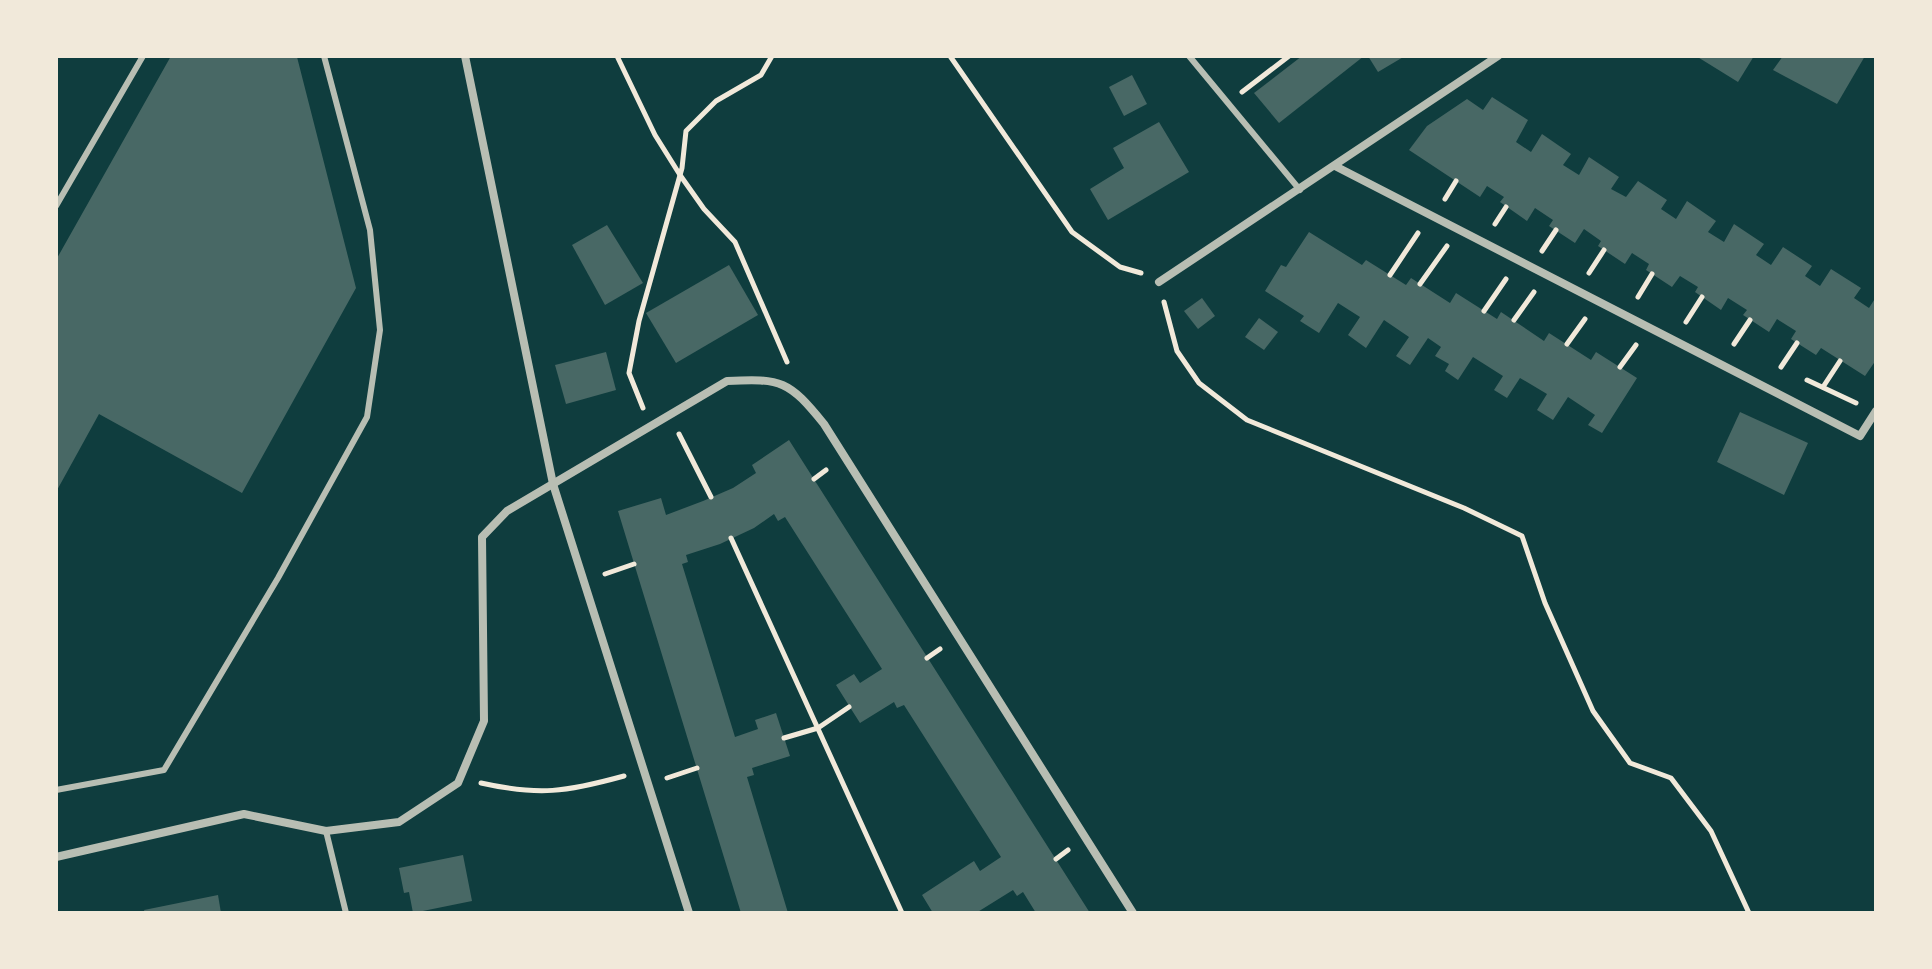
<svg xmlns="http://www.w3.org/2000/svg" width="1932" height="969" font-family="Karla,sans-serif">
<rect width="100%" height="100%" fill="#0f3d3e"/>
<g fill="#486865">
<polygon points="171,56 297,57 356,288 242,493 99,414 56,492 56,260"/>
<polygon points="1302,56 1364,56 1279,123 1254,93"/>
<polygon points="1368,56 1405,56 1378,72"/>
<polygon points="1696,56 1754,56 1738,82"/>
<polygon points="1783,56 1865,56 1837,104 1773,70"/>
<polygon points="1132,75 1147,104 1124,116 1109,87"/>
<polygon points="1492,97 1528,120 1516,142 1531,152 1542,134 1571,154 1563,165 1579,175 1589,157 1619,177 1611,189 1626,197 1638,181 1667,200 1661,209 1676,219 1687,201 1716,221 1708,232 1724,242 1734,224 1764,244 1756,255 1771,265 1783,247 1812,266 1805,276 1820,286 1831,269 1861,288 1854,298 1869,308 1876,297 1876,360 1865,376 1821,348 1816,355 1797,343 1791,339 1796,331 1777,319 1769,332 1743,315 1747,310 1728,298 1721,310 1695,292 1698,287 1680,276 1672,287 1646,270 1649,264 1632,253 1625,264 1598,246 1601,241 1584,229 1575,243 1549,226 1553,220 1535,208 1527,221 1500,202 1504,197 1487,186 1480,197 1409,150 1427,126 1467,99 1483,110"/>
<polygon points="1159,122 1189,172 1108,220 1090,189 1124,168 1113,148"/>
<polygon points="607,225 643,283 605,305 572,245"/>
<polygon points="1309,232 1362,265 1366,260 1406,285 1411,278 1450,303 1456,293 1497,319 1501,312 1544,341 1549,333 1591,360 1596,352 1637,378 1602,433 1588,425 1595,415 1568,397 1553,420 1537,410 1547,394 1520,378 1507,398 1494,390 1503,376 1473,357 1458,380 1445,371 1449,364 1435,356 1441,347 1428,338 1410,365 1396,356 1409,337 1384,320 1366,348 1348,335 1360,317 1338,303 1319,333 1300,321 1304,316 1265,291 1281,265 1286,267"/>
<polygon points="729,265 758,315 676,363 646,313"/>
<polygon points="1202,298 1215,316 1198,329 1184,311"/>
<polygon points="1259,318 1278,332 1264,350 1245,337"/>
<polygon points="606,352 616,390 566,404 555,365"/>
<polygon points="1740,412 1808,443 1784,495 1717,462"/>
<polygon points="789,440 1090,913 1036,913 1023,892 1017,896 1013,890 976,913 933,913 922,895 974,861 980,871 1001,857 904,705 897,708 894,702 860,723 853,712 836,685 854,674 860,683 882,669 785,517 778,521 774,514 754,528 720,544 686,555 688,562 682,564 735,737 758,729 755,720 776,713 790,756 752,768 754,775 747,777 788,913 741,913 618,511 661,498 666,515 703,501 733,488 756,473 752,465"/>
<polygon points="463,855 472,901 413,913 409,892 404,893 399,868"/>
<polygon points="218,895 221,913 145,913 144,910"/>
</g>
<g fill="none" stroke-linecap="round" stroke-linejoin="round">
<g stroke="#f1e9da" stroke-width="5">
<polyline points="617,56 655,135 680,175 704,209 735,242 787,362"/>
<polyline points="950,56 1072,232 1120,267 1141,273"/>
<polyline points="1242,92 1289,56"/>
<polyline points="1445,199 1456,181"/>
<polyline points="1495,224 1506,207"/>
<polyline points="1542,251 1556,230"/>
<polyline points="1589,273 1604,250"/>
<polyline points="1390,275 1418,233"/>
<polyline points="1420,284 1447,246"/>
<polyline points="1638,297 1652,274"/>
<polyline points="1164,302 1177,351 1199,383 1247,420 1464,508 1522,536 1545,603 1593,711 1630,763 1671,778 1711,831 1749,913"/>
<polyline points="1484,311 1506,279"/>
<polyline points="1514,320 1534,292"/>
<polyline points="1686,322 1702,297"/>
<polyline points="1567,344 1585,319"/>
<polyline points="1734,344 1750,320"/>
<polyline points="1620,367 1636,345"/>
<polyline points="1781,367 1797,343"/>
<polyline points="1807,380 1856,403"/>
<polyline points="1823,387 1840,361"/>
<polyline points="643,408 629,373 639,321 682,168 686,131 716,101 761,75 772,56"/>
<polyline points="679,434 711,497"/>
<polyline points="814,479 826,470"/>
<polyline points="731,538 902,913"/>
<polyline points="605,574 634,564"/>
<polyline points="927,658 940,649"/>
<polyline points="784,738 818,728 849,707"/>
<polyline points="667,778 697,768"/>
<path d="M481,783C539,796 566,792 624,776"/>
<polyline points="1056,859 1068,850"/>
</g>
<g stroke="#b8beb3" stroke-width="6">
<polyline points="1189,56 1300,190"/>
<polyline points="56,206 143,56"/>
<polyline points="56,790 164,770 278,578 367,417 380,330 370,230 324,56"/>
<polyline points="326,831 346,913"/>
</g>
<g stroke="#b8beb3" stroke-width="8">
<polyline points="465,56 553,484 689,913"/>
<polyline points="1335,166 1860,436 1876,411"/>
<polyline points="1159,282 1498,56"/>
<path d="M56,857L244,814L326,831L399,822L458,783L484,721L482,537L507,511L727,381C782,378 789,381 824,424L1133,913"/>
</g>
</g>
<rect width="1932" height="969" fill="none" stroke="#f1e9da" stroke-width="116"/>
</svg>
